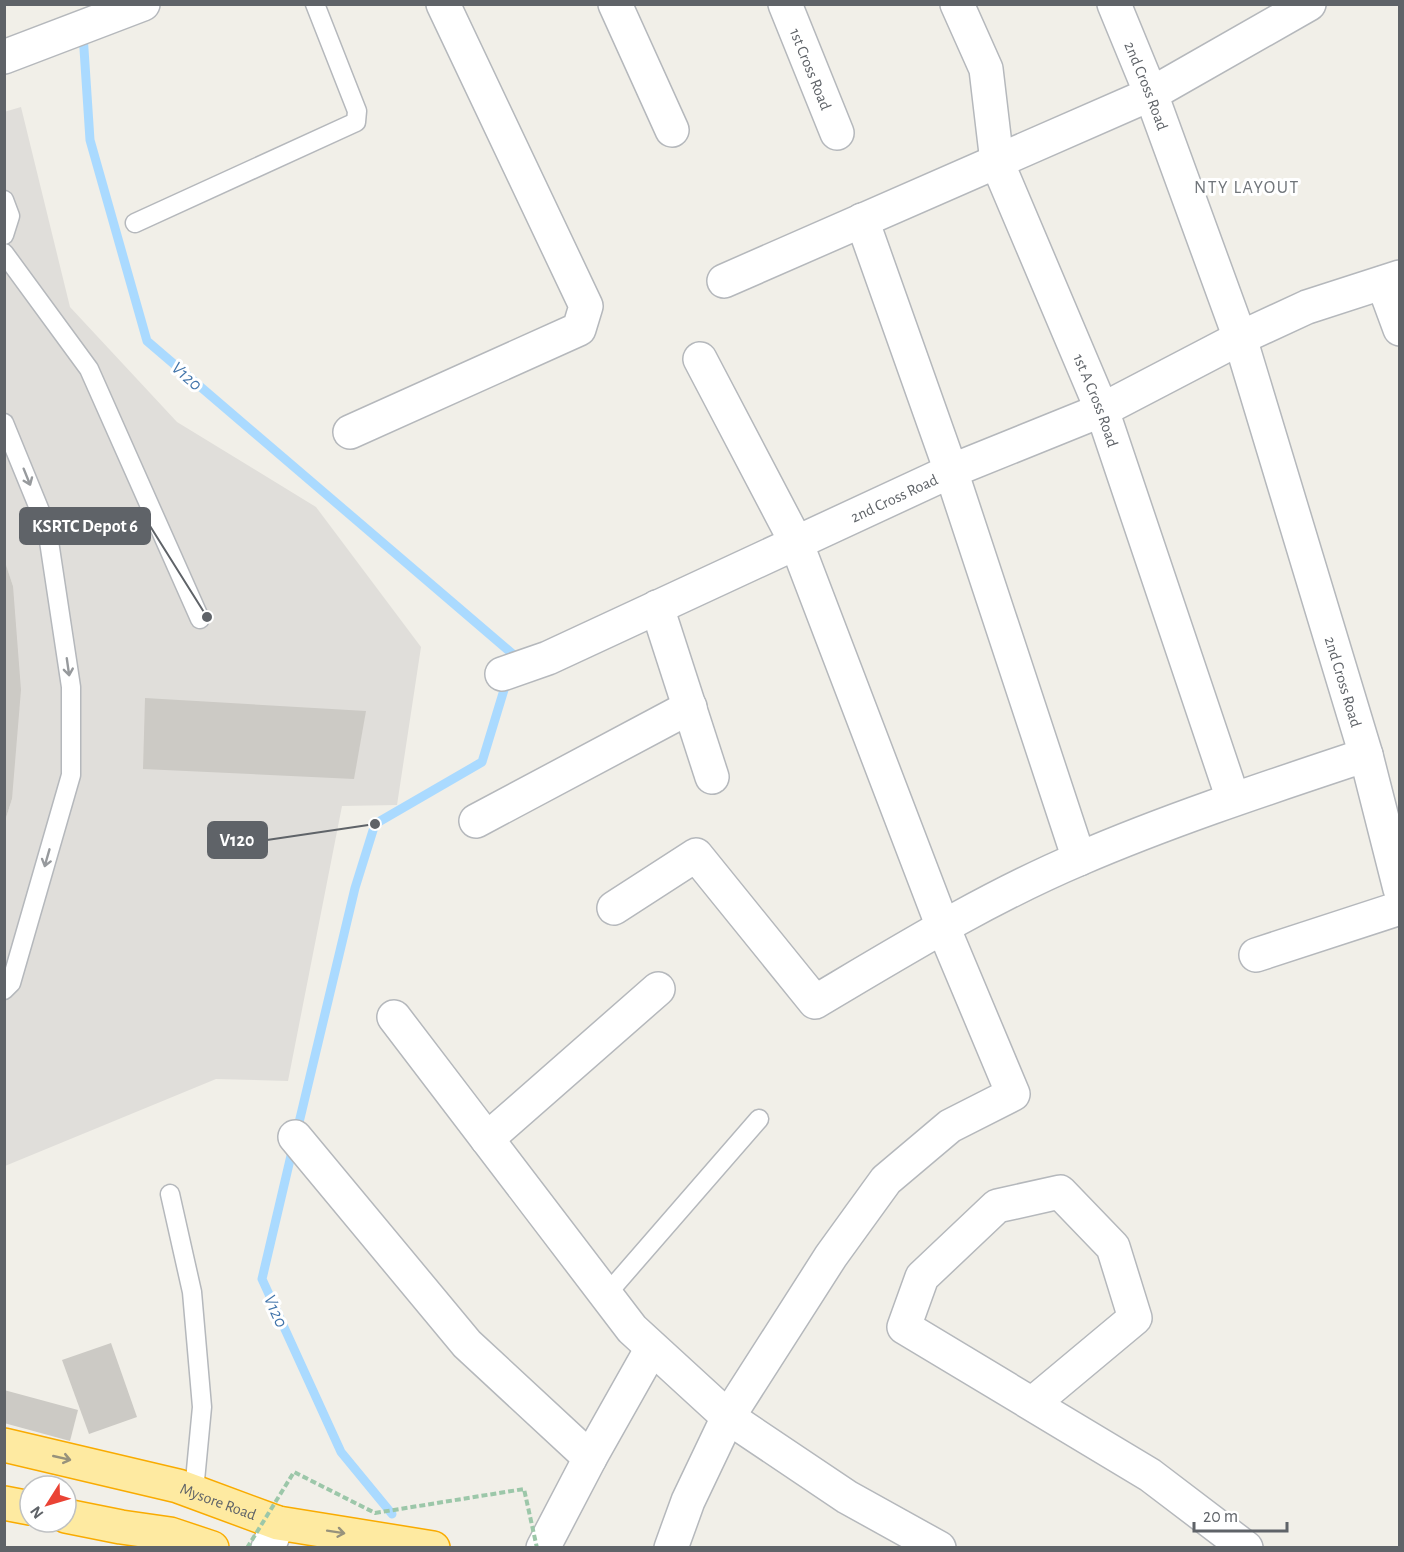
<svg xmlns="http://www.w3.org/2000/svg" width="1404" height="1552" font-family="'Alegreya Sans',sans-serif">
<rect width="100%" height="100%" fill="#f1efe8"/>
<polygon fill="#e0deda" points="21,107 70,307 177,422 316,507 421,647 397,805 342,806 288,1081 216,1079 5,1166 4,824 12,799 13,586 4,560 4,112"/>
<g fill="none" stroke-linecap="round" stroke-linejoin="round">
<g stroke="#aadaff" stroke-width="9">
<polyline points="83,34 90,140 147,341 515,656 512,664"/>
<polyline points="297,1131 355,888 375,824 482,762 507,680"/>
<polyline points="293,1147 262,1279 341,1452 392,1514"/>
</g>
</g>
<g fill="#cccac5">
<polygon points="5,562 13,586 21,690 12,799 5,821"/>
<polygon points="145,698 366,711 354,779 143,769"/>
<polygon points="111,1343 137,1417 89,1434 62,1360"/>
<polygon points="4,1390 78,1410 70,1441 4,1423"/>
</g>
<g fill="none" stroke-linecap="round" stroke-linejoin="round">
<g stroke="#b5b8bc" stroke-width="21">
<g id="service">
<polyline points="4,200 10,216 4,235"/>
<polyline points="135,223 356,122 357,111 315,4"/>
<polyline points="4,253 89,369 200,619"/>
<polyline points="4,423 47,528 71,687 71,775 11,983 4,990"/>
<polyline points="170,1194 192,1292 202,1407 194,1491"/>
<polyline points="606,1295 759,1119"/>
</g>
</g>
<g stroke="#b5b8bc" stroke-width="36">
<g id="minor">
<polyline points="615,4 672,130"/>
<path id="s1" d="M785,4L837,133"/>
<path id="s2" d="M957,4L986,69L997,162L1102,410L1233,799"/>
<path id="s3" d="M1114,4L1151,94L1240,338L1366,755L1400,889"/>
<polyline points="862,220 951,471 1079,859"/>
<polyline points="724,281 1151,94 1309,4"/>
<polyline points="1383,283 1400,329"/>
<polyline points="350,432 579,329 586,306 443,4"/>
<polyline points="657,607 712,777"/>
<path id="s4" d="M502,674L548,658L951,471L1102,410L1240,338L1307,307L1400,277"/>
<polyline points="476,821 690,707"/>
<path d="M614,908L696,855L815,1002C901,951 987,898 1079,859C1172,819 1270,787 1366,755"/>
<polyline points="1256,955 1400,908"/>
<polyline points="394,1017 632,1329 728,1417 847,1497 939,1548"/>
<polyline points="295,1137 467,1344 590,1458"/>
<polyline points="487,1139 658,989"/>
<polyline points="1032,1404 1135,1318 1113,1247 1060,1192 997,1206 922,1277 904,1327 1150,1475 1246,1548"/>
<polyline points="268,1548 278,1523"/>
<polyline points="543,1548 590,1458 652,1348"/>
<polyline points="671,1548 688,1501 728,1417 831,1256 886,1180 950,1126 1013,1094 943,927 796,542 700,359"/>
</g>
</g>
<g stroke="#b5b8bc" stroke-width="36">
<polyline id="tertiary" points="4,57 143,4"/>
</g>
<g stroke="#f9ab00" stroke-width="36">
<g id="trunk">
<path id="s5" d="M4,1445L178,1486L278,1523L433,1548"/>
<polyline points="4,1503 30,1508"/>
<polyline points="66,1516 121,1527 170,1534 212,1548"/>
</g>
</g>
<use href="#service" stroke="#fff" stroke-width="18"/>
<use href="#minor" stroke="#fff" stroke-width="33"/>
<use href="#tertiary" stroke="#fff" stroke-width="33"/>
<use href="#trunk" stroke="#feeaa1" stroke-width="33"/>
<polyline stroke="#9cc7a9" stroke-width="4" stroke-dasharray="6 3" stroke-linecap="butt" points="247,1548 294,1472 375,1513 524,1489 537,1548"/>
</g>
<defs><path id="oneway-shaft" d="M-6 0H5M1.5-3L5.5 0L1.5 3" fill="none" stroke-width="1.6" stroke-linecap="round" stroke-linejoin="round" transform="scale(1.5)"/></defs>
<g stroke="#979a9d">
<use href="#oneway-shaft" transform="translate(27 477) rotate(68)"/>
<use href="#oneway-shaft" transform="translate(68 667) rotate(82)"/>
<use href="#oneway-shaft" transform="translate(47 858) rotate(106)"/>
</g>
<g stroke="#97927c">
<use href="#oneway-shaft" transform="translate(62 1458) rotate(13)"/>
<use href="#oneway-shaft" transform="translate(336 1532) rotate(9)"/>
</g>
<g text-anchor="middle" stroke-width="6" stroke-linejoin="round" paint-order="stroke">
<g font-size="16" fill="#5f6368" stroke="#fff">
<text dy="6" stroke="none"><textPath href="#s1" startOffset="70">1st Cross Road</textPath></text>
<text dy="6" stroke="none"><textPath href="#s3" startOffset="88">2nd Cross Road</textPath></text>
<text dy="6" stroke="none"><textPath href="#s2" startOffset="423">1st A Cross Road</textPath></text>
<text dy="6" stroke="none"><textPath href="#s4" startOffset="430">2nd Cross Road</textPath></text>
<text dy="6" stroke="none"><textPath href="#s3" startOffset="716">2nd Cross Road</textPath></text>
<text dy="6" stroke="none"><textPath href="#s5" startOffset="222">Mysore Road</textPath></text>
</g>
<g font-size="18" letter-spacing="1.5" fill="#70757a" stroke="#fff">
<text x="1247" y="193">NTY LAYOUT</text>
</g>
<g font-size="18" font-style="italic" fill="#4174aa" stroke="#fff">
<text transform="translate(187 376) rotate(41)" y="6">V120</text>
<text transform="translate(276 1311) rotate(66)" y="6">V120</text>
</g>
</g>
<path fill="none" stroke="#5f6368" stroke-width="2" d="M207 617L150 526M375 824L267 840"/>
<g fill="#5f6368" stroke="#fff" stroke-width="2">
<circle cx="207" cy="617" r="6"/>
<circle cx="375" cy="824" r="6"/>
</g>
<g fill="#5f6368" stroke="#5f6368" stroke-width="2">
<rect x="20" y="508" width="130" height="36" rx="6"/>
<rect x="208" y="822" width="59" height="36" rx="6"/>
</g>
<g font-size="18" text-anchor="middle" font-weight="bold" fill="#fff">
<text x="85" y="532">KSRTC Depot 6</text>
<text x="237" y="846">V120</text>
</g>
<rect width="1404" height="1552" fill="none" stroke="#5f6368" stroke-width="12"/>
<g transform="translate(48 1504) rotate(233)"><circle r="28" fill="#ffffff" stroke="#bfc1c3" stroke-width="1.5"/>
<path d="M0-4.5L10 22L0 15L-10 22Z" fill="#ea4335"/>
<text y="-9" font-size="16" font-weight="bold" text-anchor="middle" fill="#5f6368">N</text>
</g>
<path d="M1194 1522v9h93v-9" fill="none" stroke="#5f6368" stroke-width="3"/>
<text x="1203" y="1522" font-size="18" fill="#5f6368" stroke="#ffffff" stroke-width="4.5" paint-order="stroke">20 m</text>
</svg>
